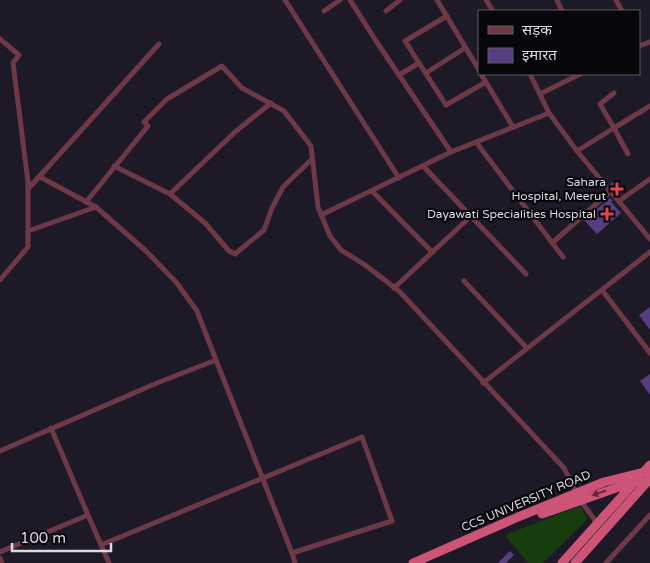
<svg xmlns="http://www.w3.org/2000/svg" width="650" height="563" font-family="'Varela Round','Noto Sans Devanagari',sans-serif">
<rect width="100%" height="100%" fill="#1e1927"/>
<polygon fill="#173c0d" points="580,506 588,519 543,563 528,563 505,535"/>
<g fill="#573e80">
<polygon points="614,181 622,194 619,195 610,184"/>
<polygon points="610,198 613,201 611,202 621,213 597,234 584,220"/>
<polygon points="650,307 650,330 639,315"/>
<polygon points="650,374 650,395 640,381"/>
<polygon points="510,551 514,555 506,563 498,563"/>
</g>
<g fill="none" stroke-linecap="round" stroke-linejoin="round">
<g stroke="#6e3946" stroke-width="5">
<polyline points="285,0 399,178"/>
<polyline points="350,0 376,41 451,152"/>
<polyline points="437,0 479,70"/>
<polyline points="486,0 493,11"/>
<polyline points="557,0 562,11"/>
<polyline points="616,0 622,11"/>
<polyline points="324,11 340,0"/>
<polyline points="386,11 400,0"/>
<polyline points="447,16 405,41 446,105 486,82"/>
<polyline points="0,39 19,55 13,63 28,182 28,247 0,280"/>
<polyline points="639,46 650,42"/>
<polyline points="426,73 465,48"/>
<polyline points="481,74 513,127"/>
<polyline points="530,74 549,113"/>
<polyline points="399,75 419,63"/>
<polyline points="540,94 580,74"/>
<polyline points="476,142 563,257"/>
<polyline points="577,151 614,128 600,104 614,93"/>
<polyline points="628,154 614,128 650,106"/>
<polyline points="114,166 170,194 205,223 229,251 235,254 264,230 272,208 283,187 312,159"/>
<polyline points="423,166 526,274"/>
<polyline points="28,189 159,44"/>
<polyline points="372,191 432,252"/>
<polyline points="170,194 235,132 271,103"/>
<polyline points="619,201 650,179"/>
<polyline points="86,202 148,126 144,122 167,99 222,66 242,88 284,111 311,146 318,207 330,236 341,250 365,265 399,291 564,468 580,500 597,523"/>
<polyline points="321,215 451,152 549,113 577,151 650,239"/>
<polyline points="28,231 96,207"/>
<polyline points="552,243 611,191"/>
<polyline points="464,281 527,348"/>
<polyline points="394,288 471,216"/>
<polyline points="602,290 650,353"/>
<polyline points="216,360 292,553"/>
<polyline points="483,383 650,252"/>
<polyline points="51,428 88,515"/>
<polyline points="0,451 157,383 216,360 197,311 176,282 146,251 96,207 40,177"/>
<polyline points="101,545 362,437 392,521 292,553 295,563"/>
<polyline points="0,552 88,515 109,563"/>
<polyline points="0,558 2,563"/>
<polyline points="606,563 650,515"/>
</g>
<g stroke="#ce5477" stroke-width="9">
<polyline points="542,514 636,481 646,483"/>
<polyline points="413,563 518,517 604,482 644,472 650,474"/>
<polyline points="562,563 650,465"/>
<polyline points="575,563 648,481"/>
</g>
</g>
<defs><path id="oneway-solid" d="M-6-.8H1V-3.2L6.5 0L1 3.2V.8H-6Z" transform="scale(1.25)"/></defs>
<use fill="#61293c" href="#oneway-solid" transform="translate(599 493) rotate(161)"/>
<g fill="#e0444e" stroke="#07060b" stroke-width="2">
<path d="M614.5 181.5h5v5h5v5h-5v5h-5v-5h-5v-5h5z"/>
<path d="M604.5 206.5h5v5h5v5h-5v5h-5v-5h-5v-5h5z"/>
</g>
<g text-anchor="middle" stroke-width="4.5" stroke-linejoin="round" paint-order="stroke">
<g font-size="12" fill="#dbd8e2" stroke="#07060b" text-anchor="end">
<text x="606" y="186">Sahara<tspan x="606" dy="14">Hospital, Meerut</tspan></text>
<text x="596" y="218">Dayawati Specialities Hospital</text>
</g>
<g font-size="12" fill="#dbd8e2" stroke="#07060b">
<text transform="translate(526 501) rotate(-23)" y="4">CCS UNIVERSITY ROAD</text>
</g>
</g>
<rect x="478" y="10" width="162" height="65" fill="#07060b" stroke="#5c5a61"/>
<rect x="488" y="26" width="25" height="8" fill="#6e3946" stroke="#5c5a61"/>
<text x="522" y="35" font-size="15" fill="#dbd8e2">सड़क</text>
<rect x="488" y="48" width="25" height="15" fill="#573e80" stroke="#5c5a61"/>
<text x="522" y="60" font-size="15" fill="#dbd8e2">इमारत</text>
<path d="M12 543v8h99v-8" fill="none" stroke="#dbd8e2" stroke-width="2.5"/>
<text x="20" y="543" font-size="15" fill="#dbd8e2" stroke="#07060b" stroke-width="4" paint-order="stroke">100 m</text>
</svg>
